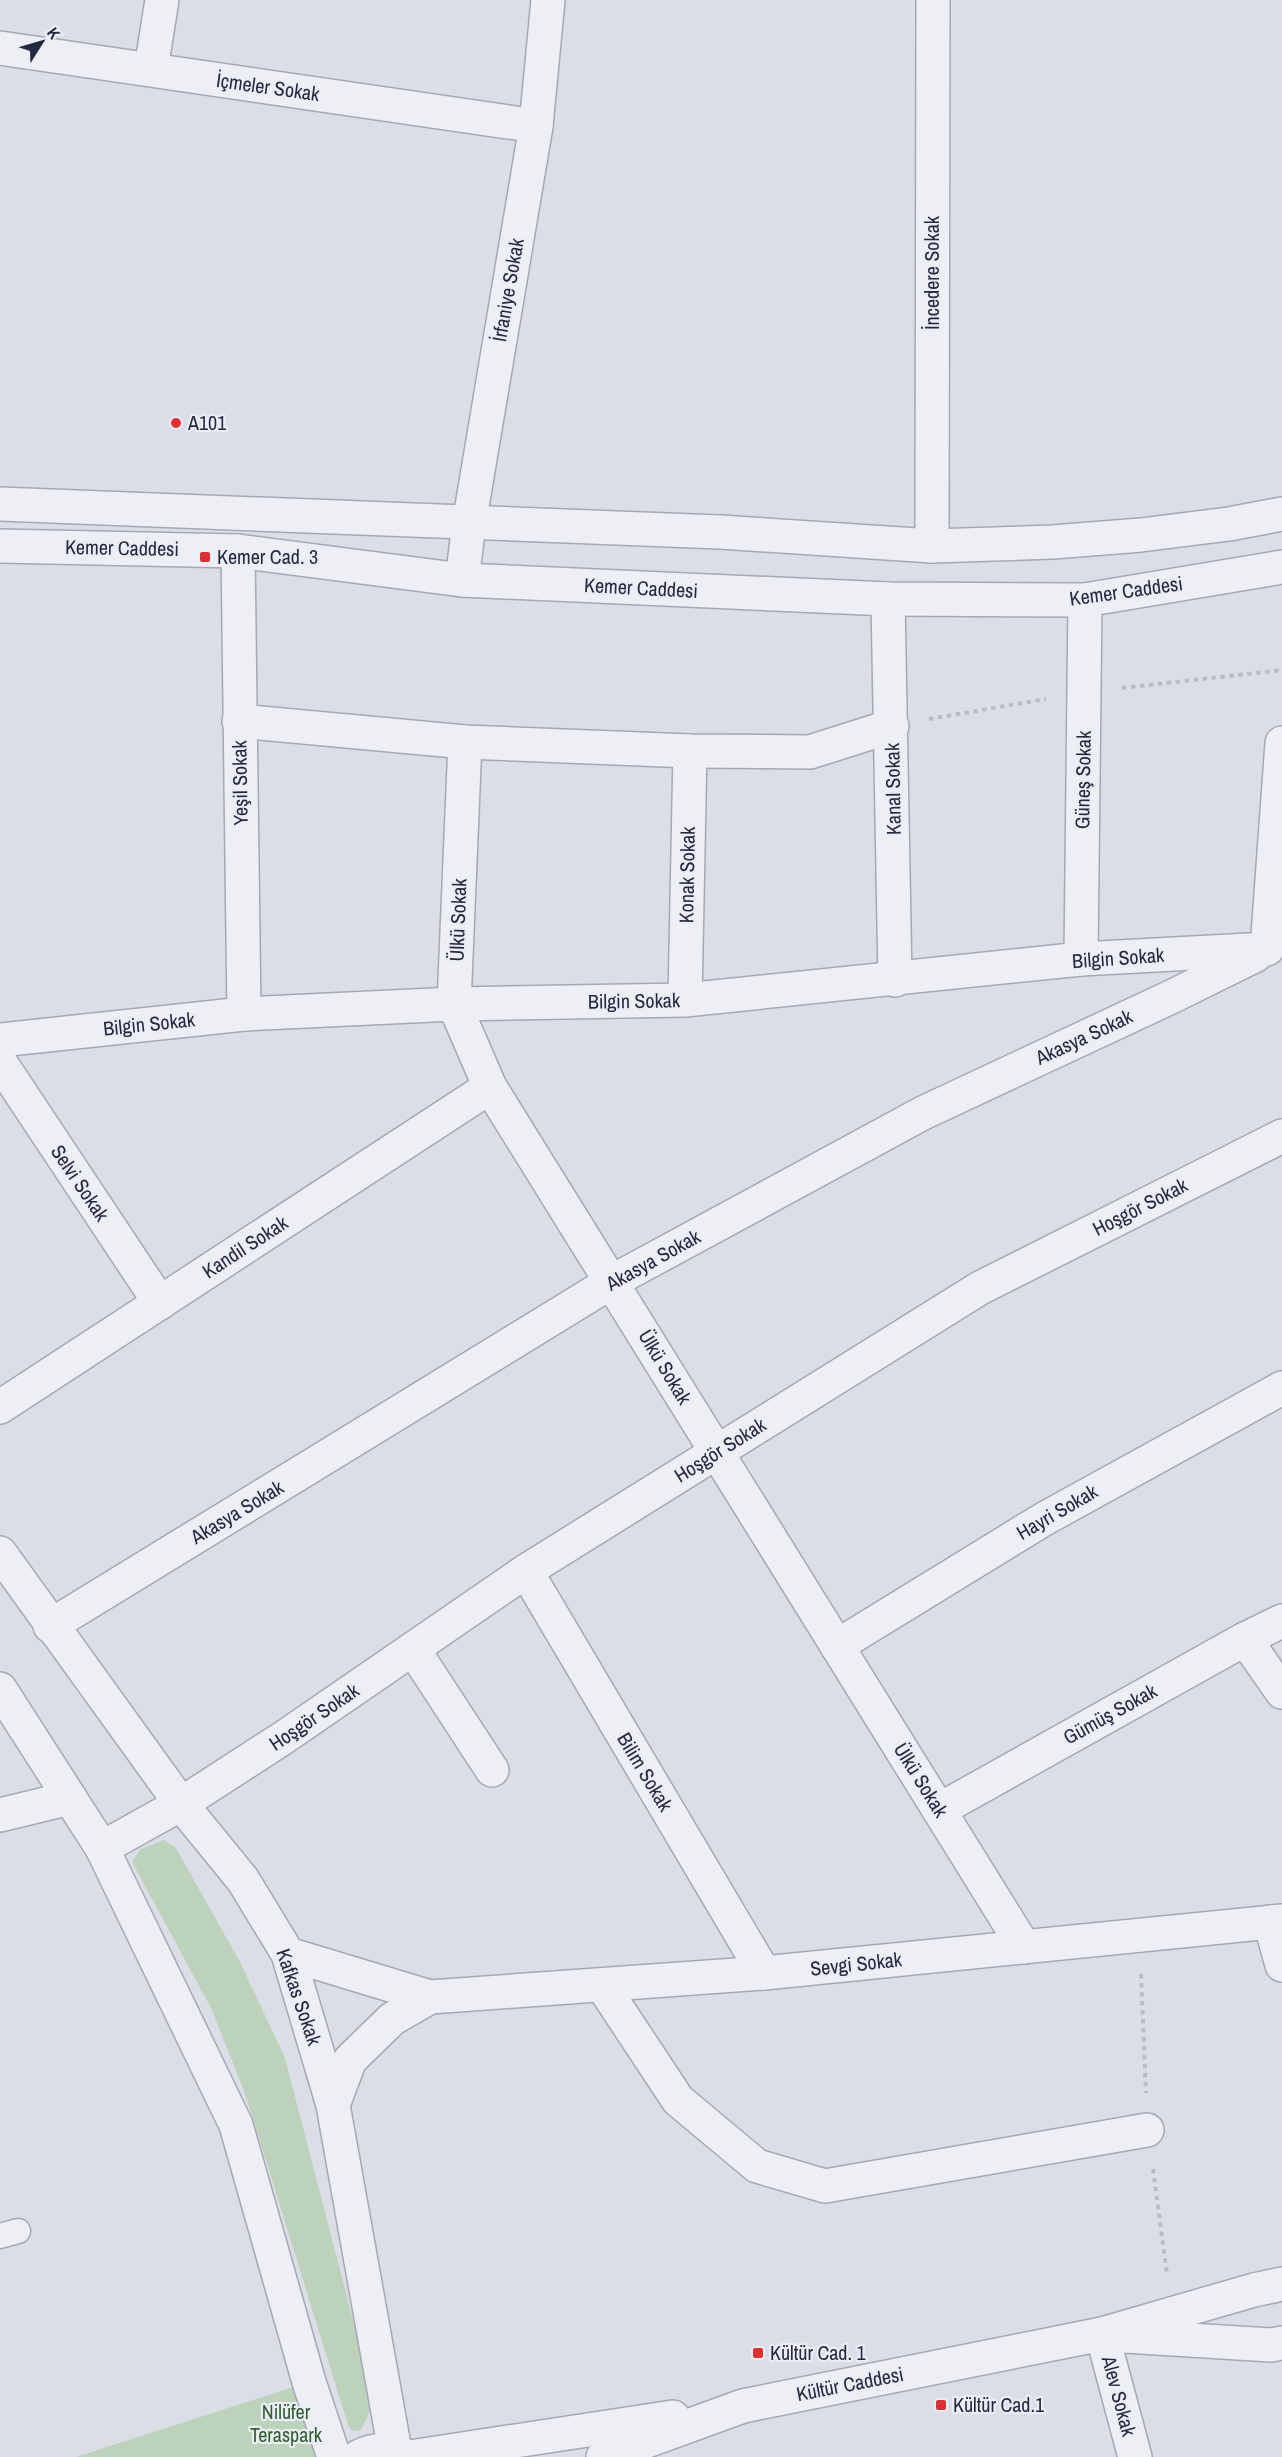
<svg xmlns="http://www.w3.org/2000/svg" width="1282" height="2457" font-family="'Archivo Narrow',sans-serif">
<rect width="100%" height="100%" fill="#dbdee7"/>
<g fill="#bdd2bb">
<polygon points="164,1840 176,1848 240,1962 285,2058 366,2370 370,2411 361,2430 352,2431 348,2425 246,2096 211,2008 132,1862 141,1849"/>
<polygon points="309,2382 330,2457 76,2457"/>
</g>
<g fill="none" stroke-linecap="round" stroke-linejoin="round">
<g stroke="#a4a8b5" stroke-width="27">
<polyline id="service" points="0,2236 18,2231"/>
</g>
<g stroke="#a4a8b5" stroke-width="36">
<g id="minor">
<polyline points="0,48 536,126"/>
<polyline points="151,69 162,0"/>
<polyline points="932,546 933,0"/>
<polyline points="238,551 244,1014"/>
<polyline points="462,580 469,524 536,126 548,0"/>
<polyline points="888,599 895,980"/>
<polyline points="239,721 465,742 690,751 810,752 892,726"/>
<polyline points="465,742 454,1004 490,1087 1024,1947"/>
<polyline points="1081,959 1085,600"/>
<polyline points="685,1000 690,751"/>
<polyline points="0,1040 244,1014 454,1004 685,1000 1081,959 1267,949 1282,743"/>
<polyline points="0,1062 160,1303"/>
<polyline points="0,1407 490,1087"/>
<polyline points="526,1571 764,1973"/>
<polyline points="50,1626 613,1281 923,1113 1171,997 1256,955"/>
<polyline points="1245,1639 1282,1692"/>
<polyline points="837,1646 1044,1519 1282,1388"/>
<polyline points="413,1649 492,1770"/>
<polyline points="939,1810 1245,1639 1282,1621"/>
<polyline points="0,1815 70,1798"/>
<polyline points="102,1848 181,1804 283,1738 526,1571 980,1288 1282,1136"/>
<polyline points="1270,1922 1282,1965"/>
<polyline points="288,1954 430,1997 764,1973 1282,1921"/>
<polyline points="602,1985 678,2100 757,2166 825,2186 1147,2130"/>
<polyline points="333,2105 350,2060 392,2019 430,1997"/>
<polyline points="1102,2334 1135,2457"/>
</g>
</g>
<g stroke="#a4a8b5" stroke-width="36">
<g id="tertiary">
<polyline points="0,504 720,532 932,546 1053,542 1141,535 1229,524 1282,514"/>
<polyline points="0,546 238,551 462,580 888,599 1085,600 1282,567"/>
<polyline points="0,1553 181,1804 243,1880 288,1954 333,2105 395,2451"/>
<polyline points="0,1689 102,1848 236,2125 309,2382 334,2457"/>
<polyline points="1125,2336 1271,2345 1282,2343"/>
<path d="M358,2457C375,2448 390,2449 408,2457"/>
<polyline points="410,2457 673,2417"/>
<polyline points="603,2457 743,2406 1102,2334 1254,2290 1282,2284"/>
</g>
</g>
<g stroke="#b9bcc6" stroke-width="4" stroke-dasharray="4.5 4.5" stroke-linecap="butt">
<polyline points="1122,688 1282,670"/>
<polyline points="929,719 1046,699"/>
<polyline points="1141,1974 1146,2093"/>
<polyline points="1153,2169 1167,2274"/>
</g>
<use href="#service" stroke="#eeeff5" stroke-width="24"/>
<use href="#minor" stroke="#eeeff5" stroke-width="33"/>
<use href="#tertiary" stroke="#eeeff5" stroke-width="33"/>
</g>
<g fill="#dd3030" stroke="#eaedf5" stroke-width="2">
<circle cx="176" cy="423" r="6"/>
<rect x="199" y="551" width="12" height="12" rx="3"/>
<rect x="752" y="2347" width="12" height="12" rx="3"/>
<rect x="935" y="2399" width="12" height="12" rx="3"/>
</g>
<g text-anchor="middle" stroke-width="4.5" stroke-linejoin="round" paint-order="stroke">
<g font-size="20" fill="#23293f" stroke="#eaedf5">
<text transform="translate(268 87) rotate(8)" y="7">İçmeler Sokak</text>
<text transform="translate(932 273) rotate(-90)" y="7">İncedere Sokak</text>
<text transform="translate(508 290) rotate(-80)" y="7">İrfaniye Sokak</text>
<text transform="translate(122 548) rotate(1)" y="7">Kemer Caddesi</text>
<text transform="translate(641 588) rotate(3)" y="7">Kemer Caddesi</text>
<text transform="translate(1126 591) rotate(-8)" y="7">Kemer Caddesi</text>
<text transform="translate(1083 780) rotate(-89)" y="7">Güneş Sokak</text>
<text transform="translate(240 783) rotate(-91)" y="7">Yeşil Sokak</text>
<text transform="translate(893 789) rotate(-91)" y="7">Kanal Sokak</text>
<text transform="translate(687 875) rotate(-89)" y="7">Konak Sokak</text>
<text transform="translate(458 920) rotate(-88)" y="7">Ülkü Sokak</text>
<text transform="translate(1118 958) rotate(-4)" y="7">Bilgin Sokak</text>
<text transform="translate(634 1001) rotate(-1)" y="7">Bilgin Sokak</text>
<text transform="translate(149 1024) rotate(-6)" y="7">Bilgin Sokak</text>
<text transform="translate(1084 1037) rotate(-25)" y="7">Akasya Sokak</text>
<text transform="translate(80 1183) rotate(56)" y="7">Selvi Sokak</text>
<text transform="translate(1140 1207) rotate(-27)" y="7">Hoşgör Sokak</text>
<text transform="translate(245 1247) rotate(-33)" y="7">Kandil Sokak</text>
<text transform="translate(653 1260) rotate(-29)" y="7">Akasya Sokak</text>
<text transform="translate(665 1367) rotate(59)" y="7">Ülkü Sokak</text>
<text transform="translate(720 1450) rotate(-32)" y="7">Hoşgör Sokak</text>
<text transform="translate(237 1512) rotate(-31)" y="7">Akasya Sokak</text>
<text transform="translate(1057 1512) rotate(-30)" y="7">Hayri Sokak</text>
<text transform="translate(1110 1714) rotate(-29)" y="7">Gümüş Sokak</text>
<text transform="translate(314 1717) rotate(-34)" y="7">Hoşgör Sokak</text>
<text transform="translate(645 1772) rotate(59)" y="7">Bilim Sokak</text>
<text transform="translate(921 1780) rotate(58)" y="7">Ülkü Sokak</text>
<text transform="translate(856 1964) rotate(-6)" y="7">Sevgi Sokak</text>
<text transform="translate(299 1997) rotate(71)" y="7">Kafkas Sokak</text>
<text transform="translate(850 2384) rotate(-11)" y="7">Kültür Caddesi</text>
<text transform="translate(1119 2396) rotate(75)" y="7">Alev Sokak</text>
</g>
<g font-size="20" fill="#23293f" stroke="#eaedf5" text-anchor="start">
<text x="188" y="430">A101</text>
<text x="217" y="564">Kemer Cad. 3</text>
<text x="770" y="2360">Kültür Cad. 1</text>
<text x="953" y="2412">Kültür Cad.1</text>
</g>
<g font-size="20" fill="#315c2f" stroke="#eaedf5">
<text x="286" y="2419">Nilüfer<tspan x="286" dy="23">Teraspark</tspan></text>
</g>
</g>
<g transform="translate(42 42) rotate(53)" stroke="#eaedf5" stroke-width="4.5" paint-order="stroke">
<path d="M0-4.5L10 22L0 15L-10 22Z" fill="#23293f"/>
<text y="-9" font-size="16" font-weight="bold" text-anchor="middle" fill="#23293f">K</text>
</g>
</svg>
